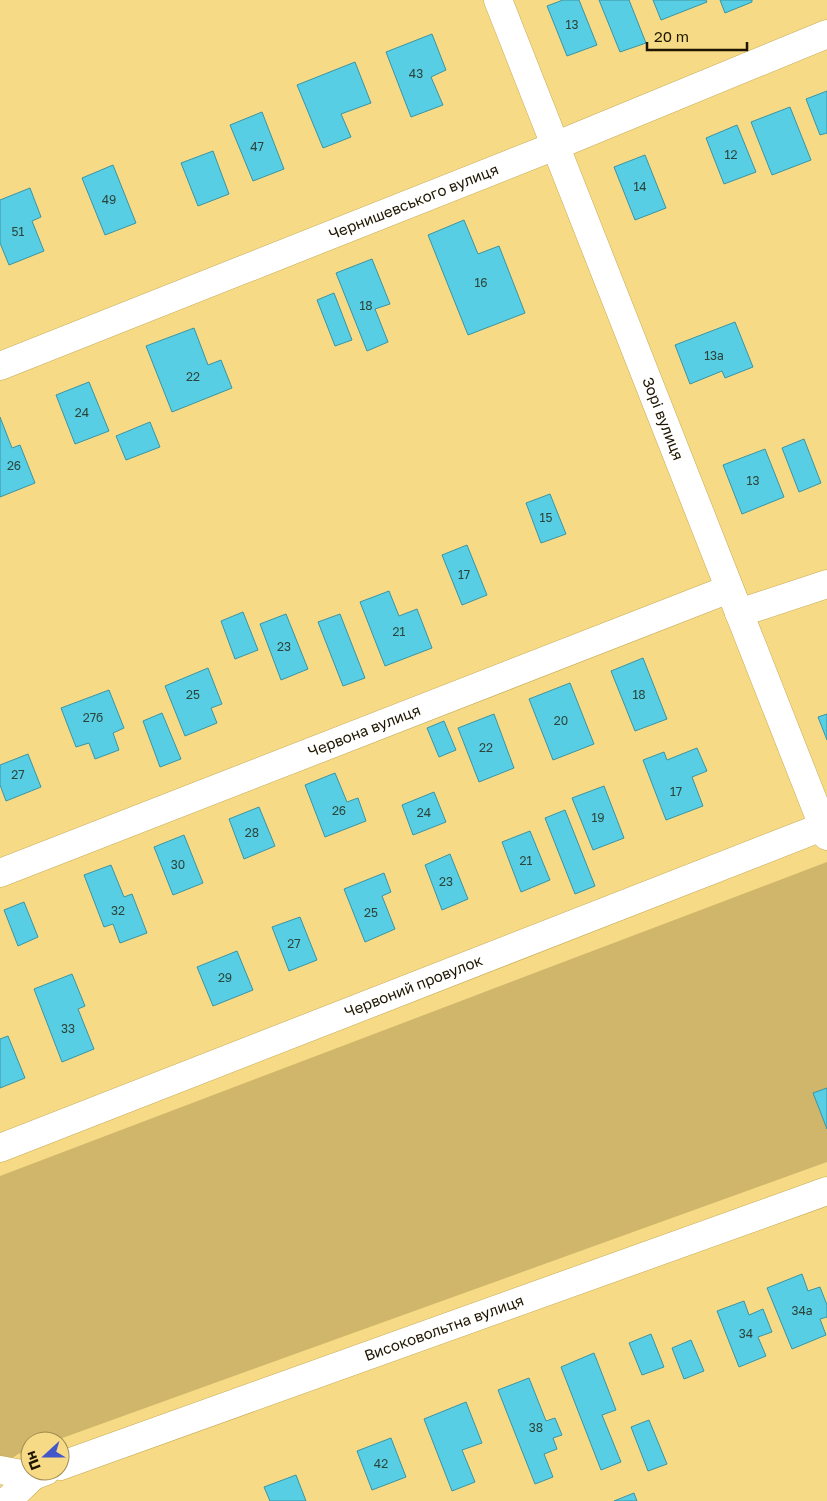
<svg xmlns="http://www.w3.org/2000/svg" width="827" height="1501" font-family="'Golos Text',sans-serif">
<rect width="100%" height="100%" fill="#f6da85"/>
<polygon fill="#cfb66b" points="827,862 827,1162 54,1441 30,1441 30,1450 18,1454 0,1467 0,1176"/>
<g fill="#57cee3" stroke="#3a95a5">
<polygon points="563,0 579,0 597,45 567,56 547,6"/>
<polygon points="599,0 629,0 646,43 620,52"/>
<polygon points="653,0 706,0 707,2 661,20"/>
<polygon points="720,0 752,0 752,2 725,13"/>
<polygon points="432,34 446,70 431,77 443,105 411,117 386,52"/>
<polygon points="355,62 371,103 341,114 351,137 323,148 297,85"/>
<polygon points="827,91 827,133 820,135 806,99"/>
<polygon points="790,107 811,160 772,175 751,122"/>
<polygon points="262,112 284,169 253,181 230,125"/>
<polygon points="737,125 756,172 724,184 706,138"/>
<polygon points="213,151 229,194 198,206 181,163"/>
<polygon points="645,155 666,208 635,220 614,167"/>
<polygon points="113,165 136,223 105,235 82,178"/>
<polygon points="30,188 41,217 32,221 44,251 9,265 0,243 0,200"/>
<polygon points="464,220 478,254 499,246 525,313 468,335 428,235"/>
<polygon points="372,259 390,304 375,309 388,342 367,351 336,273"/>
<polygon points="334,293 352,340 335,346 317,300"/>
<polygon points="735,322 753,367 725,378 722,371 690,384 675,345"/>
<polygon points="194,328 208,365 221,360 232,388 172,412 146,346"/>
<polygon points="89,382 109,431 75,444 56,395"/>
<polygon points="0,417 12,448 20,445 35,483 0,497"/>
<polygon points="150,422 160,447 126,460 116,436"/>
<polygon points="804,439 821,483 799,492 782,448"/>
<polygon points="765,449 784,497 742,514 723,465"/>
<polygon points="550,494 566,534 541,543 526,503"/>
<polygon points="467,545 487,595 462,605 442,555"/>
<polygon points="389,591 399,616 417,609 432,648 385,666 360,602"/>
<polygon points="243,612 258,650 235,659 221,621"/>
<polygon points="286,614 308,669 281,680 260,624"/>
<polygon points="340,614 365,678 343,686 318,622"/>
<polygon points="643,658 667,719 635,731 611,671"/>
<polygon points="208,668 222,704 211,708 217,723 185,736 165,686"/>
<polygon points="570,683 594,744 553,760 529,699"/>
<polygon points="109,690 124,728 113,733 119,750 95,759 89,743 76,747 61,708"/>
<polygon points="162,713 181,759 160,767 143,721"/>
<polygon points="494,714 514,768 479,782 458,728"/>
<polygon points="827,714 827,740 818,717"/>
<polygon points="444,721 456,750 439,757 427,728"/>
<polygon points="697,748 707,771 692,777 703,806 666,820 643,760 664,752 667,760"/>
<polygon points="28,754 41,787 6,801 0,785 0,765"/>
<polygon points="335,773 347,802 358,798 366,821 325,837 305,785"/>
<polygon points="604,786 624,838 593,850 572,798"/>
<polygon points="434,792 446,822 413,835 402,805"/>
<polygon points="259,807 275,846 244,859 229,819"/>
<polygon points="565,810 595,886 575,894 545,818"/>
<polygon points="530,831 550,880 521,892 502,842"/>
<polygon points="184,835 203,883 173,895 154,847"/>
<polygon points="450,854 468,899 442,910 425,865"/>
<polygon points="111,865 124,897 132,894 147,933 120,943 113,924 104,927 84,875"/>
<polygon points="384,873 391,892 382,896 395,929 365,942 344,889"/>
<polygon points="24,902 38,937 18,946 4,910"/>
<polygon points="300,917 317,960 289,971 272,927"/>
<polygon points="237,951 253,990 213,1006 197,967"/>
<polygon points="72,974 85,1006 78,1009 94,1049 62,1062 34,989"/>
<polygon points="8,1036 25,1078 0,1088 0,1039"/>
<polygon points="827,1088 827,1129 813,1093"/>
<polygon points="802,1274 808,1291 820,1287 827,1305 827,1317 820,1319 826,1335 792,1349 767,1288"/>
<polygon points="744,1301 749,1315 763,1309 772,1332 758,1337 766,1356 739,1367 717,1311"/>
<polygon points="651,1334 664,1367 642,1375 629,1343"/>
<polygon points="691,1340 704,1371 684,1379 672,1348"/>
<polygon points="594,1353 616,1410 602,1415 621,1462 601,1470 561,1367"/>
<polygon points="529,1378 546,1421 555,1418 562,1435 553,1438 557,1449 544,1454 553,1477 535,1484 498,1390"/>
<polygon points="466,1402 482,1443 462,1450 475,1482 452,1491 424,1419"/>
<polygon points="649,1420 667,1464 648,1471 631,1427"/>
<polygon points="391,1438 406,1477 372,1490 357,1451"/>
<polygon points="296,1475 306,1501 270,1501 264,1487"/>
<polygon points="634,1493 637,1501 614,1501"/>
</g>
<g fill="none" stroke-linecap="round" stroke-linejoin="round">
<g stroke="#c6aa55" stroke-width="29">
<g id="street">
<path id="s1" d="M498,0L827,836"/>
<path id="s2" d="M0,366L555,146L827,34"/>
<polyline points="739,613 827,584"/>
<path id="s3" d="M0,873L729,589"/>
<path id="s4" d="M0,1148L827,825"/>
<path id="s5" d="M60,1466L827,1191"/>
<polyline points="0,1470 33,1476"/>
<polyline points="7,1501 33,1476 46,1471"/>
</g>
</g>
<use href="#street" stroke="#fff" stroke-width="28"/>
</g>
<g text-anchor="middle" stroke-width="4" stroke-linejoin="round" paint-order="stroke">
<g font-size="12" fill="#2c4439">
<text x="572" y="29">13</text>
<text x="416" y="78">43</text>
<text x="257" y="151">47</text>
<text x="731" y="159">12</text>
<text x="640" y="191">14</text>
<text x="109" y="204">49</text>
<text x="18" y="236">51</text>
<text x="481" y="287">16</text>
<text x="366" y="310">18</text>
<text x="714" y="360">13а</text>
<text x="193" y="381">22</text>
<text x="82" y="417">24</text>
<text x="14" y="470">26</text>
<text x="753" y="485">13</text>
<text x="546" y="522">15</text>
<text x="464" y="579">17</text>
<text x="399" y="636">21</text>
<text x="284" y="651">23</text>
<text x="193" y="699">25</text>
<text x="639" y="699">18</text>
<text x="93" y="722">27б</text>
<text x="561" y="725">20</text>
<text x="486" y="752">22</text>
<text x="18" y="779">27</text>
<text x="676" y="796">17</text>
<text x="339" y="815">26</text>
<text x="424" y="817">24</text>
<text x="598" y="822">19</text>
<text x="252" y="837">28</text>
<text x="526" y="865">21</text>
<text x="178" y="869">30</text>
<text x="446" y="886">23</text>
<text x="118" y="915">32</text>
<text x="371" y="917">25</text>
<text x="294" y="948">27</text>
<text x="225" y="982">29</text>
<text x="68" y="1033">33</text>
<text x="802" y="1315">34а</text>
<text x="746" y="1338">34</text>
<text x="536" y="1432">38</text>
<text x="381" y="1468">42</text>
</g>
<g font-size="15" fill="#1e1600" stroke="#f6da85">
<text dy="5" stroke="none"><textPath href="#s2" startOffset="445">Чернишевського вулиця</textPath></text>
<text dy="5" stroke="none"><textPath href="#s1" startOffset="450">Зорі вулиця</textPath></text>
<text dy="5" stroke="none"><textPath href="#s3" startOffset="391">Червона вулиця</textPath></text>
<text dy="5" stroke="none"><textPath href="#s4" startOffset="444">Червоний провулок</textPath></text>
<text dy="5" stroke="none"><textPath href="#s5" startOffset="408">Високовольтна вулиця</textPath></text>
</g>
</g>
<g transform="translate(45 1456) rotate(249)"><circle r="24" fill="#f6da85" stroke="#a08c50"/>
<path d="M0-4L9 19L0 12L-9 19Z" fill="#4357cb"/>
<text y="-8" font-size="14" font-weight="bold" text-anchor="middle" fill="#1e1600">Пн</text>
</g>
<path d="M647 42v8h100v-8" fill="none" stroke="#1e1600" stroke-width="2.5"/>
<text x="654" y="42" font-size="15" fill="#1e1600" stroke="#f6da85" stroke-width="4" paint-order="stroke">20 m</text>
</svg>
